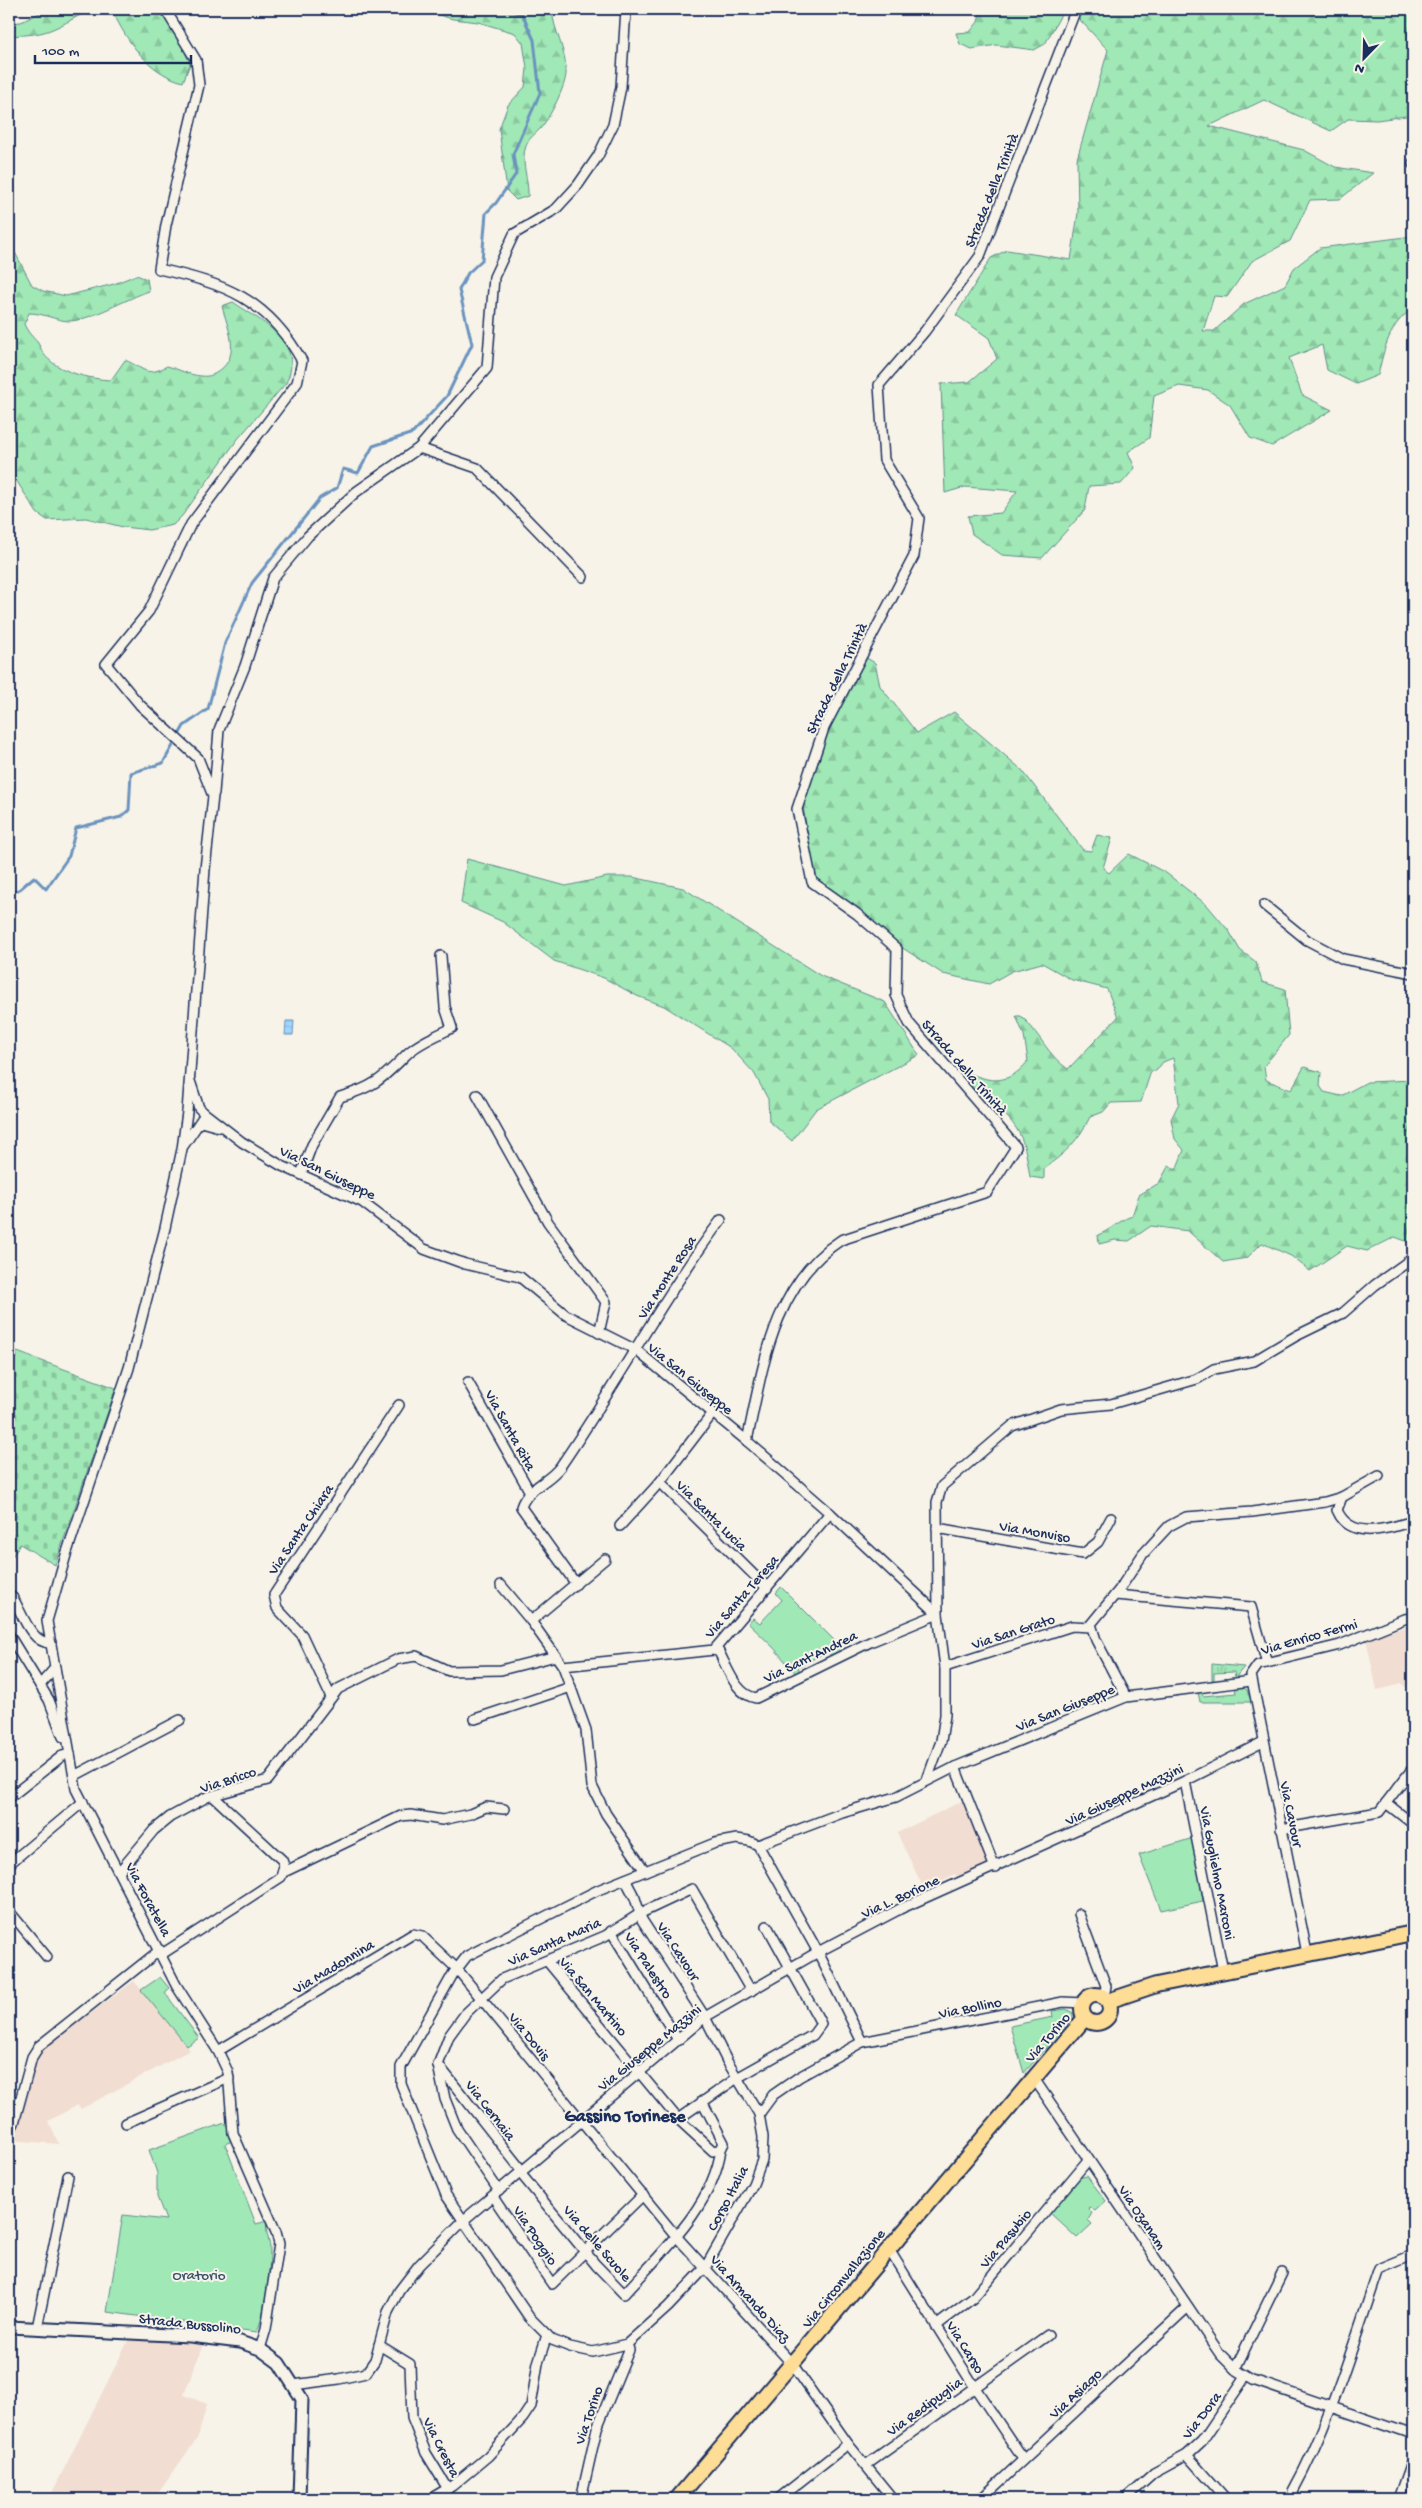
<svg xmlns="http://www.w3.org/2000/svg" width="1422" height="2508" font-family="'Gochi Hand',sans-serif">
<defs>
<pattern id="grass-tufts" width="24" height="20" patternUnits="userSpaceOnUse" patternTransform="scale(1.25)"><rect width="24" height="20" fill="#a0e8b5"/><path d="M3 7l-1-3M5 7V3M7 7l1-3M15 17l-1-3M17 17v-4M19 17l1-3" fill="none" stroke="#89c79e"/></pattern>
<pattern id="forest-firs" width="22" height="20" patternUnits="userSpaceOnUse" patternTransform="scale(1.25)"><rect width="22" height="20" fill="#a0e8b5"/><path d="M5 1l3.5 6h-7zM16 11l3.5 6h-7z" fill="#89c79e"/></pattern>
<pattern id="cemetery-stones" width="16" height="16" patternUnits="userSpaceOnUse" patternTransform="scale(1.25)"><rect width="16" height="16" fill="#a0e8b5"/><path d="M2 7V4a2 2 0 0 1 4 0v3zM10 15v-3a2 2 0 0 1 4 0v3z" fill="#89c79e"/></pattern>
<pattern id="water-rules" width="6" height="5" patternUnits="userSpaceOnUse" patternTransform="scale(1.25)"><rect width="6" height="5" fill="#a0d5fe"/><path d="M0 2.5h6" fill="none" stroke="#89b7dc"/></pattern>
</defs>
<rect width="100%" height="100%" fill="#f7f3e8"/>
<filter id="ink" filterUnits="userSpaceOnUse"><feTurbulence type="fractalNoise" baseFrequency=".02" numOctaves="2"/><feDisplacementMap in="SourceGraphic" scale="10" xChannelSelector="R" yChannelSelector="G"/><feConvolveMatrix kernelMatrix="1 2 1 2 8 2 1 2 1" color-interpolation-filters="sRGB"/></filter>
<g filter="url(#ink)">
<g fill="#f1ddd1">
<polygon points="1413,1625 1413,1683 1407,1688 1402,1684 1377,1690 1366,1638"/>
<polygon points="964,1800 990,1862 957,1877 955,1874 924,1889 897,1833"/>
<polygon points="134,1981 190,2050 81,2109 78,2105 48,2121 59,2144 9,2140 9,2132 32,2057"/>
<polygon points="131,2335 203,2344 184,2395 207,2404 198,2437 154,2499 49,2499"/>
</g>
<g fill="url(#grass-tufts)" stroke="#5e8c8a">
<polygon points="1212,1664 1244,1667 1235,1678 1234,1672 1214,1673 1214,1680 1212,1680"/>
<polygon points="1241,1686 1247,1690 1252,1702 1200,1702 1198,1692 1202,1692 1203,1696 1236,1693 1235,1687"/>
</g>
<g fill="url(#forest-firs)" stroke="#5e8c8a">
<path d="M48,9H161L181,43L190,64L183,82C149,73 127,42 113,12C85,7 78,18 55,28C41,35 24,35 9,36V23L21,22Z"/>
<path d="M417,9H552C553,30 567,51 566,73C566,86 549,119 540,129C534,135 529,138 526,146C520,161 529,180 528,196L516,200L507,191L499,129L508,105L525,87L527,68L523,43L515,33L478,22L453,19Z"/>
<polygon points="981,9 1064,9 1045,44 1034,50 997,45 972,49 960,44 956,33 970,32 978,22"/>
<path d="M1083,9H1413V115L1377,120L1348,119L1331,131L1264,100L1209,126L1304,150L1335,167L1373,173L1340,199L1310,200L1290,241L1252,261L1227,297L1214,296L1203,331H1214L1244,304L1285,285L1294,268L1320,248L1413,236V309C1389,323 1384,350 1378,375L1356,384L1327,370L1322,345L1289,358L1302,395L1332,410L1272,446L1250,438L1230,405L1208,390L1179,386L1154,396L1149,438L1128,452L1135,468L1121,484L1089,486L1085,510L1042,558L1002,555L972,534L968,516L1001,513L1017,491L965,487L945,493L941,384L969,382L997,359L989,338L956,315L991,258L1007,250L1071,260L1078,213L1077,159L1108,50L1079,19Z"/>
<path d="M9,241L32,285L43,291L66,296L114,284L136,275L147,279L149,291C128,298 87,322 68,321C55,320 43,313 29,313L24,324C28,333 32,336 38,343C40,346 41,350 43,353C56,372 90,379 111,380L125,360C144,368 146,378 167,366C178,369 189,375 201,376C208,377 214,375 219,371C242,354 227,327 222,306L233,302C261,321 306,343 286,383L237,440L182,516L173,525L149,530L123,527L86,518L47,520L37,513L9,469Z"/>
<path d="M865,657L875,663L880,686L917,733L954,712L1022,770L1083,850L1091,851L1097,835L1112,838L1103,868L1109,873L1129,854L1166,873L1207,905L1229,931L1240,950L1256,962L1262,982L1285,989L1289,1035L1264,1066L1266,1080L1291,1090L1304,1067L1321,1072L1320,1086L1324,1092L1341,1096L1367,1082L1413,1080V1242L1411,1243L1395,1237L1367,1251L1347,1246L1310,1271L1291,1256L1262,1243L1247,1258L1223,1262L1188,1231L1151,1226L1129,1241L1115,1240L1099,1244L1098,1235C1111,1230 1118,1221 1132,1216L1139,1195L1159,1183L1169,1165L1176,1170L1184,1150L1175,1139L1171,1119L1179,1103L1173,1058L1163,1062L1156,1071H1151L1141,1102L1111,1103L1103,1112L1090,1117C1078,1141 1066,1153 1044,1168V1179L1030,1177C1024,1137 1021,1126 987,1099C977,1091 967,1084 960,1072C969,1072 975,1076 983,1078C1003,1084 1017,1075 1028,1061L1024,1035L1016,1016H1021C1039,1032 1048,1056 1068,1069L1118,1017L1107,989L1072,980L1042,963L1012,971L989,984L943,974L901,947L876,927L825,896L814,877L803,806L811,752Z"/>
<polygon points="467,859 566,886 607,877 632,877 683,888 821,976 885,1002 919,1055 816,1109 792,1141 769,1121 768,1099 754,1073 731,1048 664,1006 637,996 604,978 554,961 503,922 461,903"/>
</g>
<polygon fill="url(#cemetery-stones)" stroke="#5e8c8a" points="9,1349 116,1388 55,1565 20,1544 9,1562"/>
<g fill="#a0e8b5" stroke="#5e8c8a">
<polygon points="781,1587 844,1650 832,1658 828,1651 798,1667 801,1674 797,1675 773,1647 748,1623 753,1618 760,1623 782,1600 776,1593"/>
<polygon points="1193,1838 1203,1901 1161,1910 1139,1855"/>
<polygon points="160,1977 169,1988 165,1993 199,2038 187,2046 141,1990"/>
<polygon points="1066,2009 1073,2013 1073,2017 1024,2073 1010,2026 1053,2017 1052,2011"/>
<path d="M225,2123L234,2140L225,2144L256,2224L267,2221C265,2232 269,2238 270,2248C270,2272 266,2310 257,2332L107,2312L123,2215L166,2220L157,2197V2173L149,2150Z"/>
<polygon points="1087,2176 1106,2201 1095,2211 1089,2207 1088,2209 1092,2213 1088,2220 1092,2224 1077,2238 1050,2213 1078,2178"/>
</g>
<polygon fill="url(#water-rules)" stroke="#6b93be" points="286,1021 294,1021 293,1035 285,1035"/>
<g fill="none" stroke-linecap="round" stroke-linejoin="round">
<polyline stroke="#6b93be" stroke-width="3" points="9,894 20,889 34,877 46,889 69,856 76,828 121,817 129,810 131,773 163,763 184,726 208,709 225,643 252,583 320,498 337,488 343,469 358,473 373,446 413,433 447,396 472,344 459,290 468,273 482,260 486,213 496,203 516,174 513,154 540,93 534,40 522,14 505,9"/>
<g stroke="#1b2f5e" stroke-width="12">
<g id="minor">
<path d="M165,9L196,60L199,85L166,225L159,269C225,284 267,298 302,361L297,383L191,524L149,611L106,664L140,705L198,758L213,796L205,869L187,1112L182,1149L165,1228L129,1368L66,1555L47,1621L76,1789L176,1985L218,2051L228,2072L233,2133L276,2232L279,2244L266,2329L260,2349"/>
<polyline points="1413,163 1413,164"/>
<polyline points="419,448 477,468 583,577"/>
<polyline points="214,793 219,730 245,666 273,578 308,536 356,492 419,448 487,368 494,277 514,234 556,209 578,185 598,156 613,125 621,87 626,9"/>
<polyline points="1264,905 1307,940 1343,959 1413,973"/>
<polyline points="190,1081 199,1108 203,1112 242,1142 282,1166 362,1202 424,1249 465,1264 520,1277 566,1315 636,1350 747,1441 830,1513 938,1614 945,1667 945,1715 941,1741 927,1780"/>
<polyline points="477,1095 548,1222 606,1302 599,1333"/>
<polyline points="201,1122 219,1127"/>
<polyline points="184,1145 203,1117"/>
<path d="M301,1174L312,1145L340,1097C375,1087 383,1078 407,1054C418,1043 438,1035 452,1028L445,1007L441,956"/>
<polyline points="468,1382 530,1492"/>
<path d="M747,1441C763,1367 773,1284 841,1240L987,1192L1016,1147L909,1023L896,995L897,949L857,914L812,882L797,809L824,728L914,556L919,518L884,460L879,385L925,331L980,256L1076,9"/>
<path d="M1379,1476L1342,1497L1337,1510C1350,1541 1388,1529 1413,1521"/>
<polyline points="660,1482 767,1588"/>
<polyline points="620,1526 660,1482 713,1413"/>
<polyline points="937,1528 1083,1554 1098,1542 1111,1518"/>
<path d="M576,1584L521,1507C527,1488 549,1482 560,1467C616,1386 662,1298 721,1220"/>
<polyline points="501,1585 531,1621 563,1666 586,1730 592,1786 606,1814 645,1871"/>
<path d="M9,1595L13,1598C22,1613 31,1644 51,1643"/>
<polyline points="1115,1595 1251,1607 1267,1663"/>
<polyline points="531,1621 605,1559"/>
<polyline points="9,1635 49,1700 63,1737"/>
<path d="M714,1650L719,1652C728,1669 736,1695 756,1698L870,1642L938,1614L937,1502L942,1486L1012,1426L1061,1409L1111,1404L1197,1379L1214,1369L1254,1361L1296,1336L1343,1313L1375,1285L1413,1258"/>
<polyline points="563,1666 714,1650 830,1513"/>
<polyline points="945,1667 1072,1626 1091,1627"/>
<polyline points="40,1685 55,1668"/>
<polyline points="331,1697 302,1635 277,1608 274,1595 399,1405"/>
<polyline points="1126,1697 1096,1640 1091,1624 1119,1590 1143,1554 1169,1526 1186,1517 1252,1512 1325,1502 1342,1497"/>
<polyline points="475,1719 571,1687"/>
<polyline points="955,1767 995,1868"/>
<polyline points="74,1776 180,1720"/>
<polyline points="1185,1781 1223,1971"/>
<polyline points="9,1798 62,1756 70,1754"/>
<polyline points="1386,1803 1413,1824"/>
<polyline points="1281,1829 1379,1812 1413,1768"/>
<polyline points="758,1845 842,1813 896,1797 955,1767 1126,1697 1251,1681"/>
<polyline points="9,1864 83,1802"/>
<polyline points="119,1872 154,1830 170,1817 207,1797 268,1780 338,1689 398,1659 416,1656 449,1671 501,1670 556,1656"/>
<polyline points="284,1872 401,1816 411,1815 442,1820 470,1814 486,1807 504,1809"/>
<polyline points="625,1879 635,1898 642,1920 705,2017 727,2061 759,2114 763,2137 762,2160 753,2184 705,2268 668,2307 627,2344 593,2352 570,2347 552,2340 529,2317 446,2195 401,2084 401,2067 453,1974 467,1956 598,1890 715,1843 737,1839 749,1841 758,1845 818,1952 862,2042"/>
<polyline points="9,1911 47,1957"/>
<polyline points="1079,1914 1106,1986 1104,1997"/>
<polyline points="611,1931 678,2040"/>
<polyline points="1307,1953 1251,1675 1258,1665 1340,1645 1404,1619 1413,1618"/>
<polyline points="162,1954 281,1877 284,1866 282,1860 213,1796"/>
<polyline points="547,1961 678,2119 713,2151 721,2149 724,2143 702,2101"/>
<polyline points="218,2051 413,1934 422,1936 457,1969 676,2236 793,2365 848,2444 893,2499"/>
<polyline points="438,2065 449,2036 465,2014 502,1979 605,1936 641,1913 692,1889 751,1991"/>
<polyline points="438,2065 445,2099 457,2129 499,2191"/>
<polyline points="440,2067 523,2172"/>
<polyline points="1033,2077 1220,2354 1235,2369 1253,2380 1413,2435"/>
<polyline points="759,2114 773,2095 799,2077 862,2042 1063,2002 1083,2003"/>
<polyline points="678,2119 737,2078 813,2035 821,2024 817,2016 767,1926"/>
<polyline points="126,2123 229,2078"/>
<polyline points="9,2132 14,2123 32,2057 39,2046 160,1950"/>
<path d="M521,2174L596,2265L624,2294C661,2253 713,2207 721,2149"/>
<polyline points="493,2197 552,2284 643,2195"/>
<polyline points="888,2248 974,2386 1023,2459"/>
<polyline points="936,2326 973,2298 1088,2160"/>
<polyline points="37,2328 68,2176"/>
<polyline points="379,2345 410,2364 412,2418 426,2453 448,2489"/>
<polyline points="1235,2369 1282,2273"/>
<polyline points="293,2385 339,2379 366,2373 375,2360 388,2312 399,2291 419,2265 465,2219 705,2017 818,1952 900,1909 1185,1781 1263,1742"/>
<polyline points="1187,2455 1226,2499"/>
<polyline points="866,2465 1048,2335"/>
<path d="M1293,2491C1331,2422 1353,2344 1379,2269L1408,2257"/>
<polyline points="430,2499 452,2486 488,2456 523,2418 531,2406 538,2363 547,2335"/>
<polyline points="581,2499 597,2428 629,2350 627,2344"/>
<polyline points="778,2499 848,2444"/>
<polyline points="981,2499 1188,2307"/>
<polyline points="1125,2499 1154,2473 1187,2455 1202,2441 1246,2376"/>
<polyline points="1399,2499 1413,2459"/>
</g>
</g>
<g stroke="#1b2f5e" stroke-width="15">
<polyline id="tertiary" points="9,2327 190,2336 240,2342 260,2349 279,2363 302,2399 299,2499"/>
</g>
<g stroke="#1b2f5e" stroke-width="18">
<g id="primary">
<circle cx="1096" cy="2009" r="14"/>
<polyline points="1108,2001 1156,1985 1413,1933"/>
<polyline points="677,2499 1085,2018"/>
</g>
</g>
<use href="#minor" stroke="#f7f3e8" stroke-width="9"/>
<use href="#tertiary" stroke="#f7f3e8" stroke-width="11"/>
<use href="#primary" stroke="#fedd96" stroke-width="14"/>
</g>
</g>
<g text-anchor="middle" stroke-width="4" stroke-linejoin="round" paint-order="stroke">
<g font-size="15" fill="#1b2f5e" stroke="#f7f3e8">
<text transform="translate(991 190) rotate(-68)" y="5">Strada della Trinità</text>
<text transform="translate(836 678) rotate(-64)" y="5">Strada della Trinità</text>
<text transform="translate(965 1067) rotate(49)" y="5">Strada della Trinità</text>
<text transform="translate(328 1172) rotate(26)" y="5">Via San Giuseppe</text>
<text transform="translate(666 1277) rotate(-57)" y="5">Via Monte Rosa</text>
<text transform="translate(691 1378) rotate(39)" y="5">Via San Giuseppe</text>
<text transform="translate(511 1430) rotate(61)" y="5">Via Santa Rita</text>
<text transform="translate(712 1515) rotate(45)" y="5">Via Santa Lucia</text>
<text transform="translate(300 1529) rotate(-56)" y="5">Via Santa Chiara</text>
<text transform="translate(1035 1531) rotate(10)" y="5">Via Monviso</text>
<text transform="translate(741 1596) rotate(-49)" y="5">Via Santa Teresa</text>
<text transform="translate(1013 1631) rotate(-18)" y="5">Via San Grato</text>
<text transform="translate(1309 1636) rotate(-16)" y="5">Via Enrico Fermi</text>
<text transform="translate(810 1656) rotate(-26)" y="5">Via Sant'Andrea</text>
<text transform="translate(1065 1707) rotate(-22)" y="5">Via San Giuseppe</text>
<text transform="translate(228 1779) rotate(-18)" y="5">Via Bricco</text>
<text transform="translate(1124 1794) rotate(-25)" y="5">Via Giuseppe Mazzini</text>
<text transform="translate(1292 1814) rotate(78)" y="5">Via Cavour</text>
<text transform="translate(1218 1873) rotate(79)" y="5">Via Guglielmo Marconi</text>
<text transform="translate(900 1896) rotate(-25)" y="5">Via L. Borione</text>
<text transform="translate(149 1899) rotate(62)" y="5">Via Foratella</text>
<text transform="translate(554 1941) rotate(-24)" y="5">Via Santa Maria</text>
<text transform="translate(679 1951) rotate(57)" y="5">Via Cavour</text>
<text transform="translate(649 1965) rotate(57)" y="5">Via Palestro</text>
<text transform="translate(333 1966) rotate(-31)" y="5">Via Madonnina</text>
<text transform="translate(594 1996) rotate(50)" y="5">Via San Martino</text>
<text transform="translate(970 2007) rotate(-11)" y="5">Via Bollino</text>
<text transform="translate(530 2036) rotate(51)" y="5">Via Dovis</text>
<text transform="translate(1047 2037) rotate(-49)" y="5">Via Torino</text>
<text transform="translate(649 2047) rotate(-39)" y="5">Via Giuseppe Mazzini</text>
<text transform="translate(491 2110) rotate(52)" y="5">Via Cernaia</text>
<text transform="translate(727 2198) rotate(-62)" y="5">Corso Italia</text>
<text transform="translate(1143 2217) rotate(56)" y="5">Via Ozanam</text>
<text transform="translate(536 2235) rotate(56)" y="5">Via Poggio</text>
<text transform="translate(1005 2238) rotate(-50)" y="5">Via Pasubio</text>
<text transform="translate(598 2243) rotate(49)" y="5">Via delle Scuole</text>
<text transform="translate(843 2278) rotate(-51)" y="5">Via Circonvallazione</text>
<text transform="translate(751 2298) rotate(48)" y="5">Via Armando Diaz</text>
<text transform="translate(190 2323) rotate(6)" y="5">Strada Bussolino</text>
<text transform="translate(966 2347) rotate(58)" y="5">Via Carso</text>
<text transform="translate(1075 2393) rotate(-43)" y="5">Via Asiago</text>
<text transform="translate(924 2406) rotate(-36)" y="5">Via Redipuglia</text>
<text transform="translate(588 2415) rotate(-71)" y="5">Via Torino</text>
<text transform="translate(1201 2415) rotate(-53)" y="5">Via Dora</text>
<text transform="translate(442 2447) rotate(63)" y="5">Via Cresta</text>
</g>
<g font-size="15" fill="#36546f" stroke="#f7f3e8">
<text x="199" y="2279">Oratorio</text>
</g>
<g font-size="18" font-weight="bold" fill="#1b2f5e" stroke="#f7f3e8">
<text x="625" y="2121">Gassino Torinese</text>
</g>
</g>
<rect width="1422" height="2508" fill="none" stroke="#f7f3e8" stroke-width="30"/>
<rect x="15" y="15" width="1392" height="2478" fill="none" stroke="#1b2f5e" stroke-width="2" filter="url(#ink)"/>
<g transform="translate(1364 58) rotate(203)" stroke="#f7f3e8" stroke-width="4" paint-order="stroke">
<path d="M0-4L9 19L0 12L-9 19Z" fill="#1b2f5e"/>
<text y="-8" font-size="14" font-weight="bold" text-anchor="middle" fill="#1b2f5e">N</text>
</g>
<path d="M35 55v8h156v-8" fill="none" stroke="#1b2f5e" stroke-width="2.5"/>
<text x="42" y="55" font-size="15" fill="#1b2f5e" stroke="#f7f3e8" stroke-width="4" paint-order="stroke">100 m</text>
</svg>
